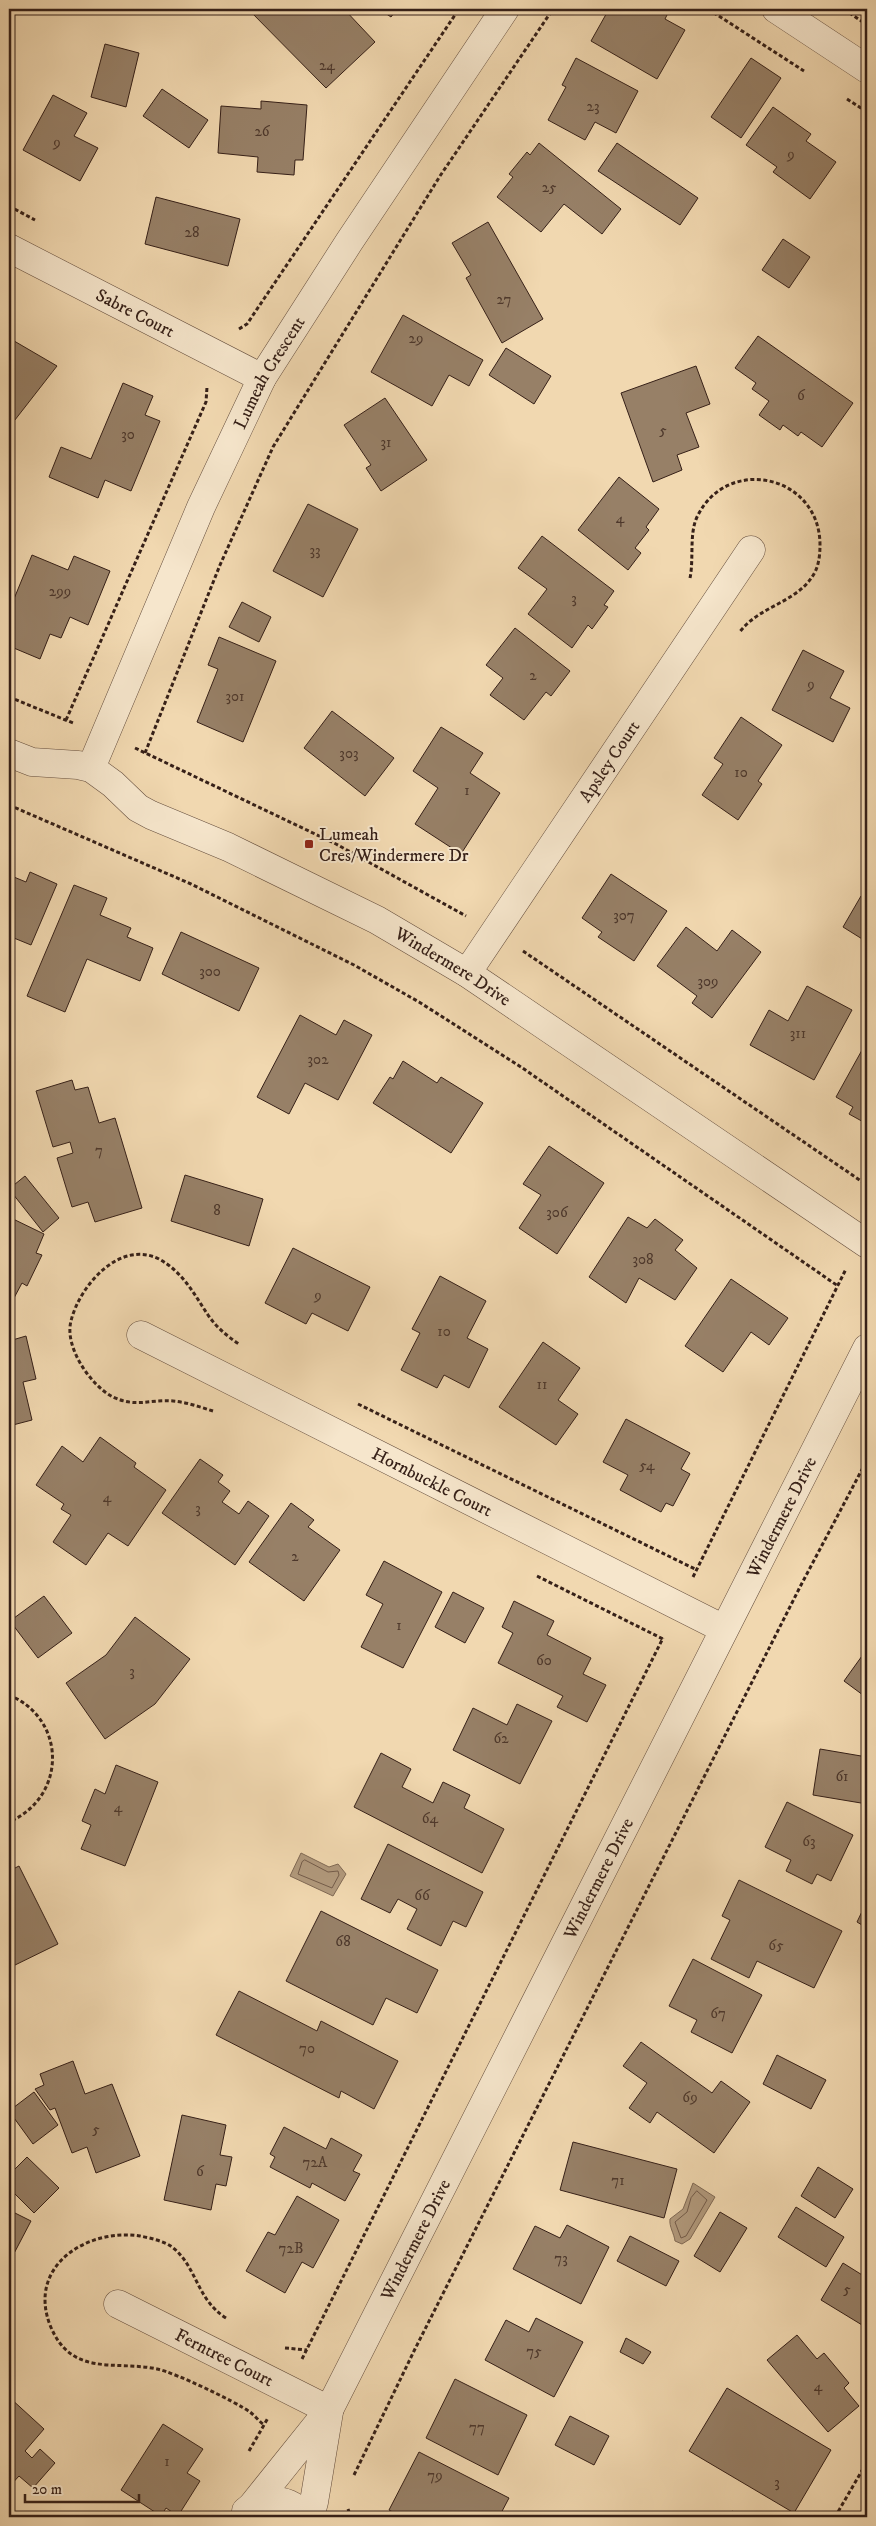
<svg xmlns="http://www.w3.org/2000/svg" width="876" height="2526" font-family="'IM FELL DW Pica',serif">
<rect width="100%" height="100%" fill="#f1d8b0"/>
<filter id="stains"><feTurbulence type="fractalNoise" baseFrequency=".004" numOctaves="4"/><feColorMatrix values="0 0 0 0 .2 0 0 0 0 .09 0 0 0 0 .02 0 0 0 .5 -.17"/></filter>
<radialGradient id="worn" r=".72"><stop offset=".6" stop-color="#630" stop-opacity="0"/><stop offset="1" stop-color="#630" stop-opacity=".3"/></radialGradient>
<g fill="#b1997c" stroke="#806954">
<polygon points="301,1853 329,1867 338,1864 346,1874 333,1896 290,1876"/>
<path d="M693,2183L715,2197L690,2239L682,2244L675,2241C674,2233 669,2227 670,2219L683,2209Z"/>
</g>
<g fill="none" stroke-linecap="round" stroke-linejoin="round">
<g stroke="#745c4a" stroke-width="1">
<polygon points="305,1860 328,1872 338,1871 339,1875 332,1888 298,1874 302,1862"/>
<polygon points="697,2191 707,2200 686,2236 681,2238 675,2222 687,2212 691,2198"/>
</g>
</g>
<g fill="#978067" stroke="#362018">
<polygon points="248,9 344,9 375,42 326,88"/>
<polygon points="379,9 397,9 391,17"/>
<polygon points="609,9 670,9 665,19 685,30 657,79 591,41"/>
<polygon points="105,44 139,53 126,107 91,97"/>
<polygon points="576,58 638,91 616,133 595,122 585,140 548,120 566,87 562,85"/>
<polygon points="751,58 781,78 741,138 711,117"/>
<polygon points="162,89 208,120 189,148 143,116"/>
<polygon points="53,95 87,113 74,136 98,148 80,181 23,150"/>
<polygon points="261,101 307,105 303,160 295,160 294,175 257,172 258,157 218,153 221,106 261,109"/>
<polygon points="773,107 811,134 806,141 836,162 810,199 773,172 777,167 746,145"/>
<polygon points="539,143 621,209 602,234 564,204 541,232 497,197 513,177 509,174 527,152 530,155"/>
<polygon points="617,143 698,198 680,225 598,171"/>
<polygon points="156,197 240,219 228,266 145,244"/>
<polygon points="488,222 543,319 502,343 466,278 471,275 452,243"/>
<polygon points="783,239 810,257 789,288 762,270"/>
<polygon points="865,271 867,271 867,297 862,296"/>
<polygon points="403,315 483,360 469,386 449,375 432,406 371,372"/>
<polygon points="758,336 853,403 822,447 801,432 798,436 783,425 780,430 759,415 769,401 752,389 756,383 735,368"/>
<polygon points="9,338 57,366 11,425 9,424"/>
<polygon points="506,348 551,376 534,404 489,375"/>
<polygon points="696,366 710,404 686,413 699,447 677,455 682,470 653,482 621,393"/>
<polygon points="123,383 153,396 145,415 160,421 131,491 105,480 98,498 49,477 61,447 91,459"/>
<polygon points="385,398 427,460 381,491 366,468 371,465 344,425"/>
<polygon points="619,477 659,509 646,527 649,530 635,548 641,553 628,570 578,530"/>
<polygon points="308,504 358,529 323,597 273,571"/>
<polygon points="542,536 614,591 604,605 608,607 592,629 588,625 572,648 528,614 547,589 518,568"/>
<polygon points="32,555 68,570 74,556 110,571 88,625 70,617 61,638 50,634 40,659 9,646 9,611"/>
<polygon points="242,602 271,617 259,642 229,627"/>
<polygon points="515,628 570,671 551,696 546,692 524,720 490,695 503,678 486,665"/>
<polygon points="219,637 276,661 243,742 197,722 218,669 208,665"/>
<polygon points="803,650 844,671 830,698 850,708 833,742 772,710"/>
<polygon points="332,711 394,758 365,796 304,748"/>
<polygon points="741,717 782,745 758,781 762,784 738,820 702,795 723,764 714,758"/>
<polygon points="441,727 483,753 470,773 500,793 461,854 415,824 438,788 413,771"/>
<polygon points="30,872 57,884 31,945 9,936 9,875 26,882"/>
<polygon points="611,874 667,911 634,961 598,937 602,932 582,918"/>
<polygon points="74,885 107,898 100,915 131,928 127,937 153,948 140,981 87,959 65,1012 27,996"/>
<polygon points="861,896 867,900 867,942 843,927"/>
<polygon points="686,927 717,951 732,930 761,952 712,1018 692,1003 697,996 657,966"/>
<polygon points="181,932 259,968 239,1011 162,974"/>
<polygon points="807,986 852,1010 814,1080 750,1045 769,1010 788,1021"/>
<polygon points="300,1015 336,1035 344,1020 372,1035 338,1100 305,1083 289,1114 257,1097"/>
<polygon points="867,1041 867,1124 849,1114 853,1107 836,1097"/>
<polygon points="403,1061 437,1083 441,1077 483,1103 451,1153 373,1103 390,1077 393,1079"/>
<polygon points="72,1080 75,1090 88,1087 99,1123 115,1118 142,1208 95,1222 88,1202 72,1207 57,1158 73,1153 70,1142 53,1147 36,1091"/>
<polygon points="549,1146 604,1183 557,1254 519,1228 541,1195 523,1184"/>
<polygon points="185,1175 263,1199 249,1246 171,1221"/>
<polygon points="25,1176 59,1218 43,1232 9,1189"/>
<polygon points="9,1217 44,1234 36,1253 42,1255 27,1286 22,1283 14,1298 9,1296"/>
<polygon points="628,1217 647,1228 655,1219 683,1240 675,1250 697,1268 675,1300 639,1278 626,1303 589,1277"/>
<polygon points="293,1248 370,1287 348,1331 312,1313 306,1324 265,1303"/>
<polygon points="440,1276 486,1301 467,1338 488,1349 469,1388 444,1375 437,1388 401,1370 420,1333 412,1329"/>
<polygon points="731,1279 788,1318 769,1345 751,1332 723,1372 685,1346"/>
<polygon points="26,1336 36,1379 23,1382 32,1420 9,1426 9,1341"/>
<polygon points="543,1342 580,1368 558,1400 578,1414 556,1445 499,1407"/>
<polygon points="626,1419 690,1453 681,1469 690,1474 673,1506 666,1503 661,1512 620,1490 628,1475 603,1462"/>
<polygon points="100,1437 136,1463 134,1467 166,1490 128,1546 108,1533 86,1565 53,1542 71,1515 61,1509 64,1504 36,1485 62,1446 83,1462"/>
<polygon points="200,1459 223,1475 218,1482 230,1491 222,1502 239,1514 248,1501 269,1516 235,1565 162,1513"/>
<polygon points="291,1503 314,1520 308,1527 340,1550 304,1601 249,1562"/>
<polygon points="384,1561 442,1592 403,1668 361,1647 383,1604 366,1595"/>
<polygon points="453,1592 484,1608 465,1643 435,1627"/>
<polygon points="44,1596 72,1633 38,1658 10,1621"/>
<polygon points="514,1601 554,1621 547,1635 591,1658 583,1674 606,1685 587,1722 557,1707 563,1696 498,1663 513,1633 502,1627"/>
<polygon points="135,1617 190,1659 155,1704 105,1739 66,1683 106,1655"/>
<polygon points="867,1649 867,1698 844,1681"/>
<polygon points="517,1704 552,1721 520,1784 453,1750 473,1708 507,1725"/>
<polygon points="820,1749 867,1757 867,1804 813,1795"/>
<polygon points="381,1753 411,1769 402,1787 433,1803 443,1782 470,1795 464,1808 504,1829 482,1873 354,1807"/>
<polygon points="116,1765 158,1782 125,1866 81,1849 91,1825 82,1821 95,1789 105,1794"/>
<polygon points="787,1802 853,1835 831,1881 817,1874 812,1884 786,1871 791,1860 765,1847"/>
<polygon points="388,1844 483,1892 466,1927 453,1921 441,1946 407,1929 417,1909 398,1899 390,1913 361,1899"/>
<polygon points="19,1866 58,1944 11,1967 9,1963 9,1871"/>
<polygon points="739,1880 842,1931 814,1988 757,1961 749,1978 711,1959 730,1920 722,1916"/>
<polygon points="867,1901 867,1928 857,1922"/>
<polygon points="321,1911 438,1970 417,2013 386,1998 373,2025 286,1981"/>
<polygon points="693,1959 762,1995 732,2053 691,2032 697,2020 669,2006"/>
<polygon points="239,1991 317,2031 321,2021 398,2061 374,2109 341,2091 339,2098 216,2035"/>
<polygon points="641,2042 712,2093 721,2081 750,2102 714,2153 657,2112 650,2123 629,2108 647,2083 623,2066"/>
<polygon points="777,2055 826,2080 811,2109 763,2084"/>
<polygon points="73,2061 85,2094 112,2084 140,2156 96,2173 87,2147 72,2153 55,2108 50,2110 35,2089 44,2085 40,2074"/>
<polygon points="34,2092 58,2125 33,2144 9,2111"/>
<polygon points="182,2115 226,2125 220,2155 232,2157 226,2186 216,2184 211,2210 164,2200"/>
<polygon points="284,2127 326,2149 331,2138 362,2155 353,2171 360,2174 345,2201 312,2183 310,2188 270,2167 275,2157 270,2154"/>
<polygon points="573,2142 677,2169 664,2218 560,2190"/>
<polygon points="27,2157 59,2188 34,2213 9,2188 9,2175"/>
<polygon points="818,2167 853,2189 835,2218 801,2196"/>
<polygon points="297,2196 339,2220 313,2268 302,2262 285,2293 246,2271 268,2232 275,2235"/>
<polygon points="796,2207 844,2237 826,2267 778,2237"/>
<polygon points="9,2210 31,2221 9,2263"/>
<polygon points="720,2212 747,2228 720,2272 694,2256"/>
<polygon points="567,2225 609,2247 581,2304 513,2269 535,2226 560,2238"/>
<polygon points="630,2236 679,2261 666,2286 617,2261"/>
<polygon points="843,2263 867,2278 867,2328 821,2300"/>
<polygon points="536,2318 583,2342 554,2397 485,2360 506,2320 529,2332"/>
<polygon points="797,2335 817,2359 824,2353 849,2383 844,2388 859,2406 828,2432 767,2360"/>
<polygon points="626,2338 651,2352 643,2364 620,2352"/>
<polygon points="455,2379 527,2415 498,2475 426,2438"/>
<polygon points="727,2388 831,2450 794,2513 689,2451"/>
<polygon points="9,2397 44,2429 25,2451 32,2458 40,2449 55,2463 33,2488 19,2476 9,2487"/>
<polygon points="570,2416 609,2436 594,2465 555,2445"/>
<polygon points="163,2424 203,2449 187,2473 200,2481 178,2516 166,2508 161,2516 121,2490"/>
<polygon points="419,2452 509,2498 499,2517 402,2517 389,2510"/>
<polygon points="732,2511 742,2517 728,2517"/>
</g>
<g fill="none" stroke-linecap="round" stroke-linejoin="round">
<g stroke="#654e3e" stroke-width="29">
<g id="street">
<polyline points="776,9 867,69"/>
<path id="s1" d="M9,248L262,378"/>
<path id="s2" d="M9,753L32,762L78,765L91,768L113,784L138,808L151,815L228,847L377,920L467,973L867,1244"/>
<path id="s3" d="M91,768L201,507L262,378L349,242L505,9"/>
<path id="s4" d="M467,973L751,550"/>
<path id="s5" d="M141,1335L724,1629"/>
<path id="s6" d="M118,2304L329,2410"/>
<path id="s7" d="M252,2506L329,2410L867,1348"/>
<path d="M246,2511C263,2496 290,2497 304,2517"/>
<polyline points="310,2517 314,2502 329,2412"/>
</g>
</g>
<g stroke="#362018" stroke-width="3" stroke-dasharray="4 2.5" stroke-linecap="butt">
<polyline points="708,9 804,71"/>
<polyline points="844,9 867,25"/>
<polyline points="847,99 867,112"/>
<polyline points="9,206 35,220"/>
<polyline points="239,329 247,324 459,9"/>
<path d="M690,578C694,559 689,534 697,517C727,454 820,475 820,545C820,554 819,564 815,572C799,603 759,605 739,633"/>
<polyline points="9,697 73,723"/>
<polyline points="66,720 206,402 207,387"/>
<polyline points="135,748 336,844 466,916"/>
<polyline points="145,753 220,565 273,447 440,176 553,9"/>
<polyline points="9,805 191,884 354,965 419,1002 521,1067 838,1286"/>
<polyline points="523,951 867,1185"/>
<polyline points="358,1404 697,1570"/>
<path d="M213,1411C200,1407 186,1402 173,1401C150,1399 136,1408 113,1397C91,1386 64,1347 71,1321C79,1287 119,1239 159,1259C183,1272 194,1294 208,1315C216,1327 227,1336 239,1344"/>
<polyline points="537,1576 663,1639"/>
<polyline points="693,1577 846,1269"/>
<path d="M9,1695C67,1719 67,1797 9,1822"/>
<path d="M226,2318C196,2299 197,2266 172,2247C164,2241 150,2238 140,2236C88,2228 27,2265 50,2325C71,2378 115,2360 157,2369C176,2373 234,2401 250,2412C255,2416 259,2421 264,2425"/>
<polyline points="285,2348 307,2350"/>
<polyline points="302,2359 663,1638"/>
<polyline points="249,2451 268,2418"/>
<polyline points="354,2475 414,2351 800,1587 867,1460"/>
<polyline points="348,2509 351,2517"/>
<polyline points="835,2517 867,2462"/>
</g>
<use href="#street" stroke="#f6e6cc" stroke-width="28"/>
</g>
<rect fill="#8f2418" stroke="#f6e6cc" stroke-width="2" x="304" y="839" width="10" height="10" rx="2.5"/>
<g text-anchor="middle" stroke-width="4" stroke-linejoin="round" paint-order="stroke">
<g font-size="15" fill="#4e382c">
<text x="327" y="70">24</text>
<text x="593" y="111">23</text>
<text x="262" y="136">26</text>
<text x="57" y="147">9</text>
<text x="791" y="159">9</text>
<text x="549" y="192">25</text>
<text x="192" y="237">28</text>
<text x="504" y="304">27</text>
<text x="416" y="343">29</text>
<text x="801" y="400">6</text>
<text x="663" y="435">5</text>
<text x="128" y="439">30</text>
<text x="386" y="447">31</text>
<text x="620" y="523">4</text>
<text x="315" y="555">33</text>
<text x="60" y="596">299</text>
<text x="574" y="603">3</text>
<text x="533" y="680">2</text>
<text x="811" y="689">9</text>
<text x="235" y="701">301</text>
<text x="349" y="758">303</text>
<text x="741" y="777">10</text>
<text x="467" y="795">1</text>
<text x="624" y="920">307</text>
<text x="210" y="976">300</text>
<text x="708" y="986">309</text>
<text x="798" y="1038">311</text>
<text x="318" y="1064">302</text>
<text x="99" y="1155">7</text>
<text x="217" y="1215">8</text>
<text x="557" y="1217">306</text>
<text x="643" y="1264">308</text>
<text x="318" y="1300">9</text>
<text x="444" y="1336">10</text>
<text x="542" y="1389">11</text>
<text x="647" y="1470">54</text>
<text x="107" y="1502">4</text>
<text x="198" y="1513">3</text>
<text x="295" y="1561">2</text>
<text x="399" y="1630">1</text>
<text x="544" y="1665">60</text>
<text x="132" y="1676">3</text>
<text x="501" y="1743">62</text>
<text x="842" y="1781">61</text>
<text x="118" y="1812">4</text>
<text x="430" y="1823">64</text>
<text x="809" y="1846">63</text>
<text x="422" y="1900">66</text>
<text x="343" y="1946">68</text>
<text x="776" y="1950">65</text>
<text x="718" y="2018">67</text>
<text x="307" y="2053">70</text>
<text x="690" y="2102">69</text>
<text x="96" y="2134">5</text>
<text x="315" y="2167">72A</text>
<text x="200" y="2176">6</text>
<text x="618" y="2185">71</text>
<text x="291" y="2253">72B</text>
<text x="561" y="2263">73</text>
<text x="847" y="2294">5</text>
<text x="534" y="2356">75</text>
<text x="818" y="2391">4</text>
<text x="477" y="2432">77</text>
<text x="167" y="2466">1</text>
<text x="435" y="2480">79</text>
<text x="777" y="2487">3</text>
</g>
<g font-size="18" fill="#362018" stroke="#f6e6cc">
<text dy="6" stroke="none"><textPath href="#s1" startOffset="142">Sabre Court</textPath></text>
<text dy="6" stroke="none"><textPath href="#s3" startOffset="434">Lumeah Crescent</textPath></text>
<text dy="6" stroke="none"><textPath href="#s4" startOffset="255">Apsley Court</textPath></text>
<text dy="6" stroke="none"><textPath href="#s2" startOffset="499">Windermere Drive</textPath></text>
<text dy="6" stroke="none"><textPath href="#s5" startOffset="326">Hornbuckle Court</textPath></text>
<text dy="6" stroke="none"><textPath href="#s7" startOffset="1124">Windermere Drive</textPath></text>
<text dy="6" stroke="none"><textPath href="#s7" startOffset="719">Windermere Drive</textPath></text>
<text dy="6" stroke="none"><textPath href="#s7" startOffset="314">Windermere Drive</textPath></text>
<text dy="6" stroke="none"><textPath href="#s6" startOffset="119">Ferntree Court</textPath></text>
</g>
<g font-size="18" fill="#362018" stroke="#f6e6cc" text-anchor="start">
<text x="319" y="840">Lumeah<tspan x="319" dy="21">Cres/Windermere Dr</tspan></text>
</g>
</g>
<rect width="876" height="2526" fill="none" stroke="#f1d8b0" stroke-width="30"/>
<rect x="10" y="10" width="856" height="2506" fill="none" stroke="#362018" stroke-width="2.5"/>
<rect x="15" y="15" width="846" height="2496" fill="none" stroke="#362018"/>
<path d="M25 2494v8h114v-8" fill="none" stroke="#362018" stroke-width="2.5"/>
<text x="32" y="2494" font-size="15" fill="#362018" stroke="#f6e6cc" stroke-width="4" paint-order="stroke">20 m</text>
<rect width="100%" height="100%" filter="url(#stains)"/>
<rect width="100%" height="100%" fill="url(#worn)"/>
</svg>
